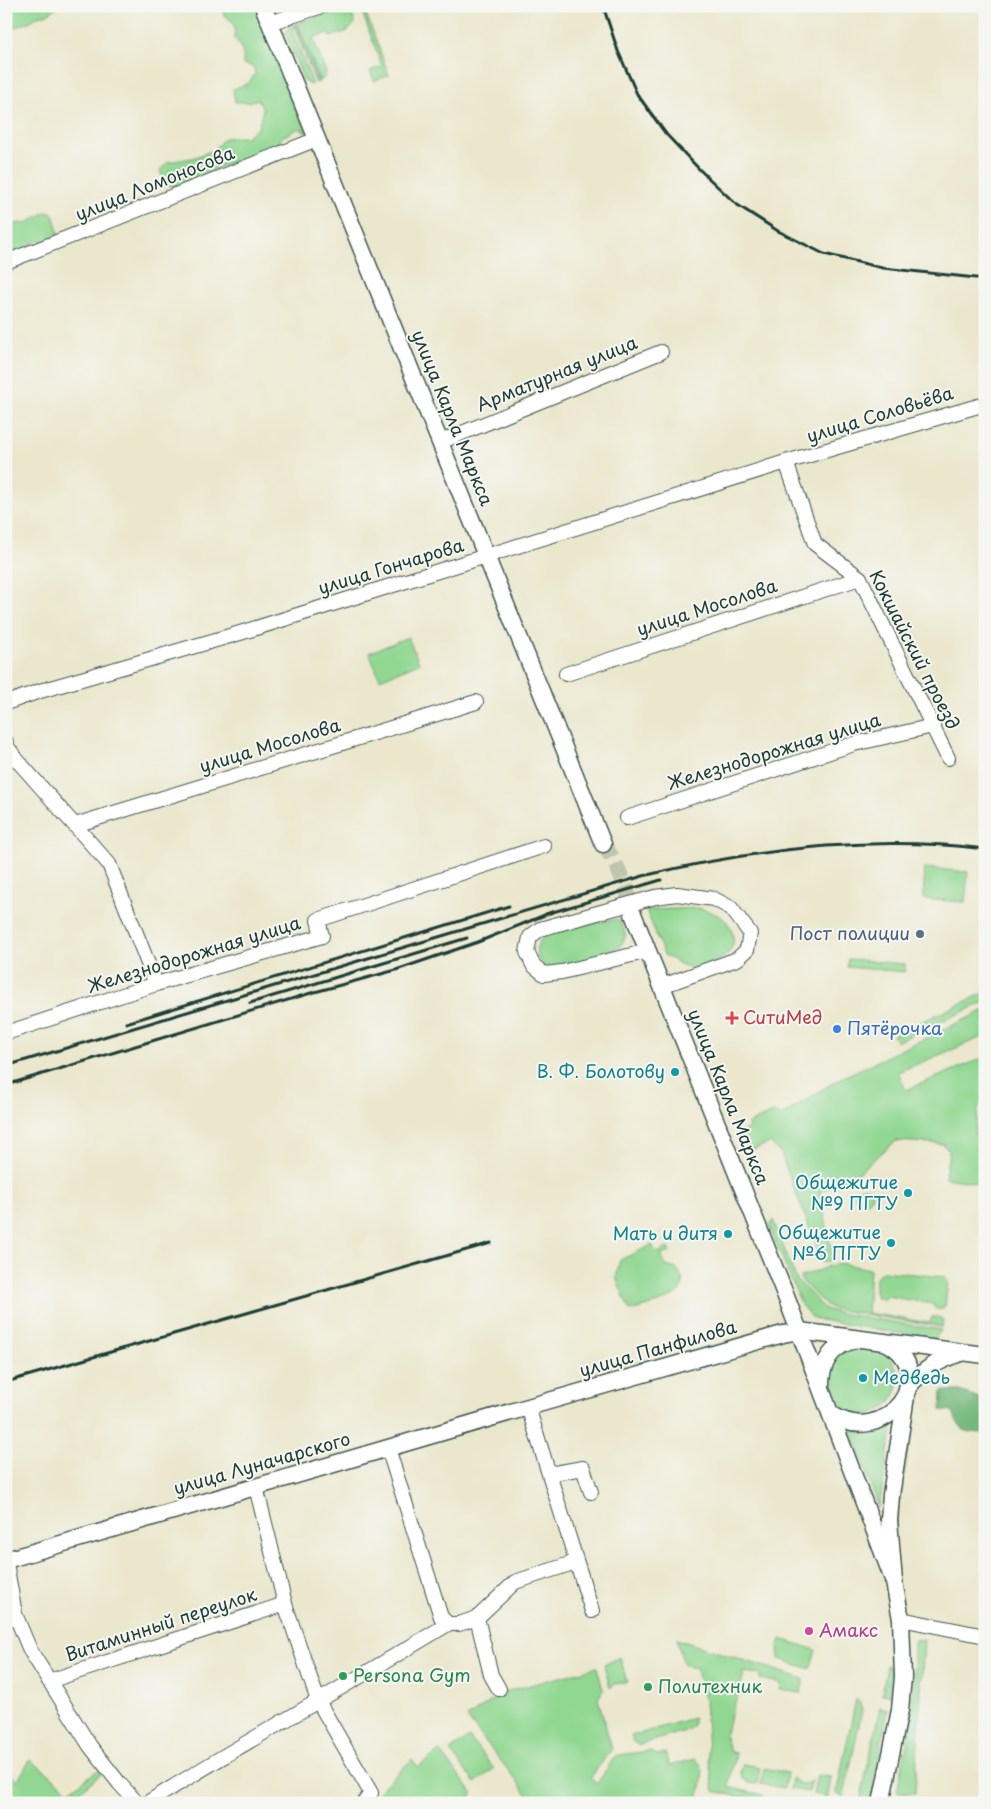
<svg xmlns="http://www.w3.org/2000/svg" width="991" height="1809" font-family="'Playpen Sans',sans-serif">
<rect width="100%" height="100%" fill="#f6f6f2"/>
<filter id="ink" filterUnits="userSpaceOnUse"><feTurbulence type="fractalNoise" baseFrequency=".02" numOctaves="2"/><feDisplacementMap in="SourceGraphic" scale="10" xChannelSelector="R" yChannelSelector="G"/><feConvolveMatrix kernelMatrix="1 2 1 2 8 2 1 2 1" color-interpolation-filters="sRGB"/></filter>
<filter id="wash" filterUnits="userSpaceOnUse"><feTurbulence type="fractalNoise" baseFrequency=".0096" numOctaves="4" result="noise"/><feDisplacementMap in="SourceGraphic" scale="20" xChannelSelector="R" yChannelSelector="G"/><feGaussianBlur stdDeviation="1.12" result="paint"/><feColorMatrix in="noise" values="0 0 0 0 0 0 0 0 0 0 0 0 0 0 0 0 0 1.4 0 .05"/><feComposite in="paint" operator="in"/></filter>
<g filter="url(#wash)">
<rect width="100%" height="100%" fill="#ebe7cd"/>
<g fill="#90d791" stroke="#588a62">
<polygon points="6,6 59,6 46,15 40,15 31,21 6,31"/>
<path d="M221,6H254L255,11L274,48L273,53L276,62L289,89L297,113L301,117L307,133L299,128L282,137L275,151L268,152L217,168L206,176L194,179L180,187L165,185L160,170L168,162L192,158L214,150L224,138L245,137L258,128L263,110L258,99L249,102H235L233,89L249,83L255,74L254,67L243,64C244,53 242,46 234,38C237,27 234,21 224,15Z"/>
<polygon points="342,7 345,7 350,10 355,23 348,31 330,37 328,33 313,38 326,73 324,78 320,81 297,23"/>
<polygon points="362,9 365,11 389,75 374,81 370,71 382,66 362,12"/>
<polygon points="290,26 313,84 310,85 304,81 285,33"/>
<polygon points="46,212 53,214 59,235 48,241 35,241 27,248 6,255 6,227 19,223 25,224"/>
<polygon points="408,637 419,663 380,679 369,653"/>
<polygon points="925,868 968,872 965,902 923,899"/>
<path d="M699,908C708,911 719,914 726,921C729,924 730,928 732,932C741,955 708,970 689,967C681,966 672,959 664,955L646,910Z"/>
<path d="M618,919C620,923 624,928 625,933C628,957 571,964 555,968L548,967L538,960C535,951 536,942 545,936C556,929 602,922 618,919Z"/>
<polygon points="848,959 905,964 905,972 847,967"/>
<polygon points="984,993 985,1002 896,1042 893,1035"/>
<polygon points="985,1010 985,1036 898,1072 906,1090 985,1057 985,1101 979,1104 974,1134 985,1137 985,1184 945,1178 949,1151 943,1144 896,1141 848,1181 820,1191 833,1259 823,1263 780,1152 770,1143 749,1151 740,1133 749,1128 748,1124 775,1112 781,1116 839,1079"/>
<circle cx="864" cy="1195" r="8"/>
<polygon points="773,1220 796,1279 825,1309 838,1313 941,1330 935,1339 820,1320 811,1317 802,1306 769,1226"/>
<path d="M652,1245L657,1253L668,1248L670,1252L661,1255L666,1266L677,1269C679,1272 682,1277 683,1280C686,1299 644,1307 630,1311L616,1278L620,1260Z"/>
<polygon points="838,1263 866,1268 870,1270 867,1313 930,1323 932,1317 939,1317 943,1320 942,1327 834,1309 824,1304 801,1280 800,1277"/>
<path d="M883,1271L945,1277L948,1282L945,1306L942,1309H937L934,1307L933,1304L887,1296L884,1299L877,1298C873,1290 874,1274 883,1271Z"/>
<circle cx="863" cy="1380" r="35"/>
<path d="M893,1423L879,1508L851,1430C869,1434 877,1433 893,1423Z"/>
<polygon points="906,1440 909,1444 895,1529 892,1529"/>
<polygon points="676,1639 804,1679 801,1693 780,1690 781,1683 760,1679 760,1674 744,1672 740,1690 730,1716 725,1737 730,1752 736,1753 728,1787 763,1795 761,1802 714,1791 708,1754 705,1699 696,1667 690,1667 684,1664"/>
<polygon points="781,1639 816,1650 810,1669 779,1659 778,1648"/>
<polygon points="924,1639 915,1793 897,1792 910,1729 914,1687 914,1645 915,1640"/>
<polygon points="620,1657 627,1682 615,1684 610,1688 604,1665"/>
<polygon points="887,1666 891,1668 890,1695 882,1694"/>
<path d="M597,1667L603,1690L598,1699L612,1749L591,1777L597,1784L615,1756L618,1755L650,1751L657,1755L665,1753L669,1766L694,1759C709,1765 700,1789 698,1801L686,1799L685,1803H534L467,1718L504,1692Z"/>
<polygon points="856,1699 860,1703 862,1710 844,1796 836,1794"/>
<polygon points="880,1707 888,1709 872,1793 869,1800 860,1802"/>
<polygon points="693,1718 693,1725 688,1730 639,1745 633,1742 631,1736"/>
<polygon points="469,1737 494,1769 475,1783 450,1751"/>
<polygon points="440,1751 473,1794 461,1803 370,1803 377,1793 412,1759 418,1767"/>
<polygon points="30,1760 48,1773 69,1791 101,1768 104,1772 64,1803 6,1803 6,1773 18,1780"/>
<polygon points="743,1764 760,1767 757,1784 748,1783 742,1778 741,1773"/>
<polygon points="764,1768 787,1773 784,1788 760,1784"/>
<polygon points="817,1775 831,1777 828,1797 813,1794"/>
<path d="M792,1777C797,1785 804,1786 812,1780L809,1792L790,1789Z"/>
</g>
<g fill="#74b87b" stroke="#4a7a58">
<polygon points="297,23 320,81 316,83 293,25"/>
<path d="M942,1391H960L985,1400V1433C961,1432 962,1432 952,1411L941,1410Z"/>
</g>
</g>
<g filter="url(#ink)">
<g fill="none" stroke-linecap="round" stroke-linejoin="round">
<path stroke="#c2c5ae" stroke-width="16" stroke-dasharray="16 8" stroke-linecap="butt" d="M603,844C618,864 628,890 633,914"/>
<g stroke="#3e564b" stroke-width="16">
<g id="minor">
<polyline points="270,23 322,6"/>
<polyline points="6,262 317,139"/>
<polyline points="440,442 661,352"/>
<polyline points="786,462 815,544 860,578 948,758"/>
<polyline points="566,674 860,578"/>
<polyline points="6,703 40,691 240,633 786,462 985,404"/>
<polyline points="6,742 8,748 17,760 109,864 156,984"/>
<polyline points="627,818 854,744 933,726"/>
<polyline points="75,825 476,702"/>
<polyline points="648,951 562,972 544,974 533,965 527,952 530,937 540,929 655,897 677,894 714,899 731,908 750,933 747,950 737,959 662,986"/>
<polyline points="6,1033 156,984 322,936 318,920 544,846"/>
<polyline points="528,1407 592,1611"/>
<polyline points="388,1448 441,1617 448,1624 459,1624 477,1618 491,1675 499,1689"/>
<polyline points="549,1474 583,1468 591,1492"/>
<polyline points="256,1487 285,1604 318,1701 371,1793 364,1803"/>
<polyline points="6,1563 15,1614 30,1650 90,1746 119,1783 137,1803"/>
<polyline points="477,1618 515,1582 576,1562"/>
<polyline points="901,1619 985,1636"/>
<polyline points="49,1681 285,1604"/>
<path d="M147,1803C246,1741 348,1685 448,1624"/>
</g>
</g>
<g stroke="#3e564b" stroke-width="19">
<g id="major">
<polyline points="263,6 603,844"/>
<polyline points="633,914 785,1294 894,1582"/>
<path d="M821,1385C821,1362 833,1344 856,1340"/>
<path d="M907,1388C923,1370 938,1360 961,1353"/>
<path d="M831,1414C886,1451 942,1372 887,1343"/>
<polyline points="6,1560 528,1407 783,1334 799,1331 985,1355"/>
<polyline points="881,1803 900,1710 903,1677 901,1619 894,1582 889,1520 891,1495 906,1396"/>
</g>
</g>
<use href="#minor" stroke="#fff" stroke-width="14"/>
<use href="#major" stroke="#fff" stroke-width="16"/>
<g stroke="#1f3d34" stroke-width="3">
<polyline points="603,6 618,51 637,94 666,134 700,170 736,204 778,231 824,254 883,268 985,279"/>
<polyline points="546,914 661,880"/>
<polyline points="250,1003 467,938"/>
<polyline points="126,1023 509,906"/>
<path d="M6,1066L643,876C755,849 870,835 985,849"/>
<polyline points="6,1085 311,993 396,970 478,942 552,912"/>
<polyline points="6,1382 491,1243"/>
</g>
</g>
</g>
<circle fill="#5c6f8a" stroke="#f6f6f2" stroke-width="2" cx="920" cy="934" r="5"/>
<path fill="#e0444e" stroke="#f6f6f2" stroke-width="2" d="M729.5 1010.5h5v5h5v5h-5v5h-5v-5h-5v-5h5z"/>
<circle fill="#3f7fe0" stroke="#f6f6f2" stroke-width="2" cx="837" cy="1029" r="5"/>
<g fill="#0f9aa8" stroke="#f6f6f2" stroke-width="2">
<circle cx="675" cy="1072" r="5"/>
<circle cx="908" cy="1193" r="5"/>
<circle cx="728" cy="1234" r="5"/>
<circle cx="891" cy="1243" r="5"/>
<circle cx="863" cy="1378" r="5"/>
</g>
<circle fill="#d1479c" stroke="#f6f6f2" stroke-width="2" cx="809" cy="1631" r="5"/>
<g fill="#2e9e5b" stroke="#f6f6f2" stroke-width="2">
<circle cx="343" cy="1676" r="5"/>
<circle cx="648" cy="1687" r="5"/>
</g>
<g text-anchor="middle" stroke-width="4" stroke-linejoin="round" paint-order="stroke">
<g font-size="18" fill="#1f3d34" stroke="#f6f6f2">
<text transform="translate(155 184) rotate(-22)" y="6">улица Ломоносова</text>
<text transform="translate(557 374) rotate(-22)" y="6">Арматурная улица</text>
<text transform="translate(880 415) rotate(-17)" y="6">улица Соловьёва</text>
<text transform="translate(452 418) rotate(68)" y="6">улица Карла Маркса</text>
<text transform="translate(391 567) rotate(-17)" y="6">улица Гончарова</text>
<text transform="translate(707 608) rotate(-18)" y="6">улица Мосолова</text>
<text transform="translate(914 650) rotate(63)" y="6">Кокшайский проезд</text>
<text transform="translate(270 746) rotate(-17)" y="6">улица Мосолова</text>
<text transform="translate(774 752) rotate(-17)" y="6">Железнодорожная улица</text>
<text transform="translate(194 955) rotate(-17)" y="6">Железнодорожная улица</text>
<text transform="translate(728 1097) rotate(68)" y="6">улица Карла Маркса</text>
<text transform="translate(658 1349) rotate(-16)" y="6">улица Панфилова</text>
<text transform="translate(262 1464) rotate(-16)" y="6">улица Луначарского</text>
<text transform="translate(161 1625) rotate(-18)" y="6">Витаминный переулок</text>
</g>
<g font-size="18" fill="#4e5e75" stroke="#f6f6f2" text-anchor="end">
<text x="910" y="940">Пост полиции</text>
</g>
<g font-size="18" fill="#be3a42" stroke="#f6f6f2" text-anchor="start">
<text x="743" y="1024">СитиМед</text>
</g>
<g font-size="18" fill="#366cbe" stroke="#f6f6f2" text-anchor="start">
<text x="847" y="1035">Пятёрочка</text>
</g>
<g font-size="18" fill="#0d838f" stroke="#f6f6f2" text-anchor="end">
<text x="665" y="1078">В. Ф. Болотову</text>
<text x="898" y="1189">Общежитие<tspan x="898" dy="21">№9 ПГТУ</tspan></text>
<text x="881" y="1239">Общежитие<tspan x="881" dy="21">№6 ПГТУ</tspan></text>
<text x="718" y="1240">Мать и дитя</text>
<text x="873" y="1384" text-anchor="start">Медведь</text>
</g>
<g font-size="18" fill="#b23c85" stroke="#f6f6f2" text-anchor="start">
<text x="819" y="1637">Амакс</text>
</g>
<g font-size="18" fill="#27864d" stroke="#f6f6f2" text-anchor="start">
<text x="353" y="1682">Persona Gym</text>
<text x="658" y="1693">Политехник</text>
</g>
</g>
<rect width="991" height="1809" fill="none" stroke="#f6f6f2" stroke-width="25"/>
</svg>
